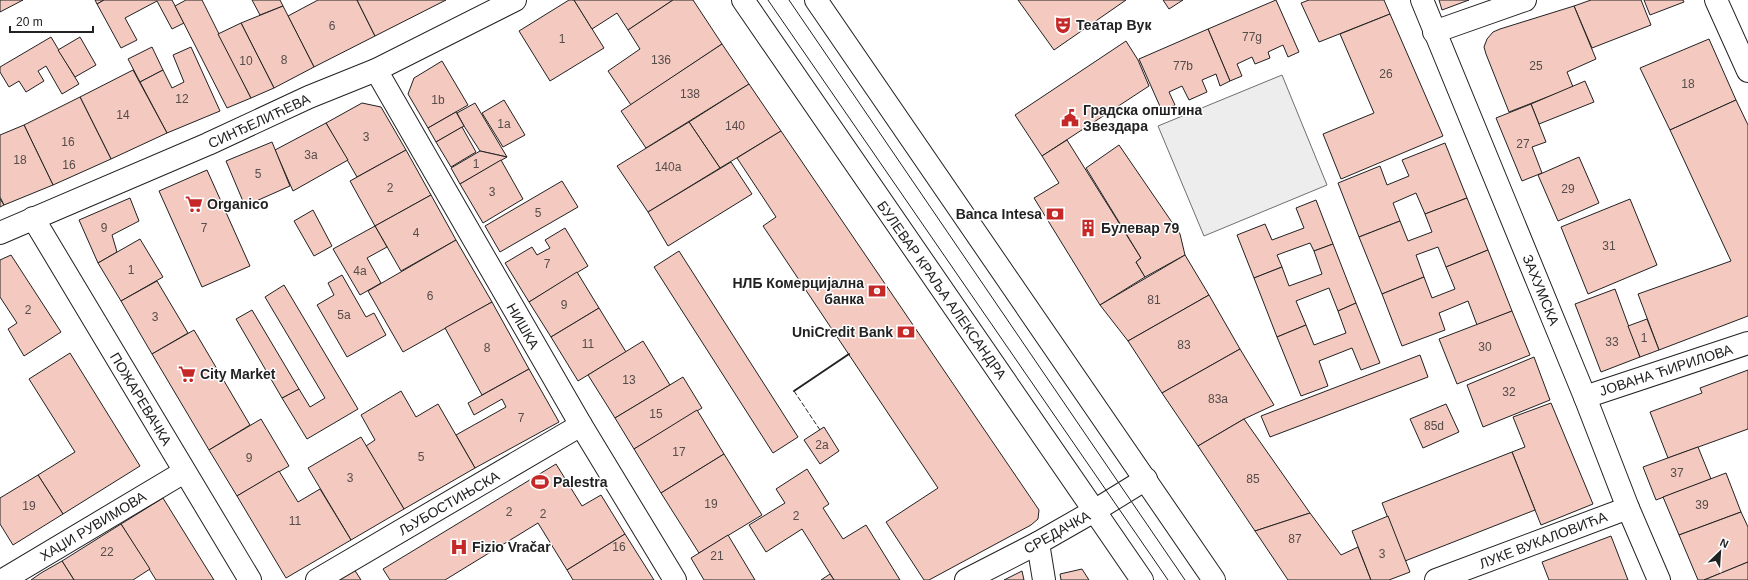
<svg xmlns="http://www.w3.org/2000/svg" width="1748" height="580" font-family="Arial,sans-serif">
<rect width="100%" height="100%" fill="#fff"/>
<polygon fill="#ededed" stroke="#6f6f6f" points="1282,75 1327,185 1204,236 1158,126"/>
<g fill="#f3c9c0" stroke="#222">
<polygon points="0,0 23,0 0,12"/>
<polygon points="95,0 104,0 97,4"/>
<polygon points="104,0 172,0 184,23 172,29 157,1 125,18 137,40 121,48 97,4"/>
<polygon points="186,0 202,0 251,98 227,108 175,6"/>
<polygon points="252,0 280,0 283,6 260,15"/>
<polygon points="318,0 357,0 375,36 314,67 288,16"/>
<polygon points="357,0 446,0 375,36"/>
<polygon points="569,0 574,0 604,48 550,81 519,31"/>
<polygon points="574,0 673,0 628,30 617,13 592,29"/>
<polygon points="673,0 693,0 722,44 631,105 608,71 640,49 628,30"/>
<polygon points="1018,0 1126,0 1054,50"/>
<polygon points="1163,0 1183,0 1169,9"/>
<polygon points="1276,0 1299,52 1288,57 1283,45 1268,52 1270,58 1255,64 1252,57 1237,64 1242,76 1230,81 1208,29"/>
<polygon points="1309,0 1384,0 1390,14 1319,42 1301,3"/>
<polygon points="1439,0 1469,0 1442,10"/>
<polygon points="1591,0 1641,0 1651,25 1592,48 1574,6"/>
<polygon points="1644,0 1683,0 1684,2 1650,15"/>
<polygon points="283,6 314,67 274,88 241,23"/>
<polygon points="1574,6 1596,59 1567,72 1573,87 1509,112 1486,54 1484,47 1487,39 1493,32 1500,29"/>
<polygon points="1390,14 1443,136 1341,179 1323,134 1374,113 1340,34"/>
<polygon points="241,23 274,88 251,98 218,34"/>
<polygon points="1208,29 1230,81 1220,86 1216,74 1202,80 1207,92 1189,100 1182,86 1169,92 1175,105 1162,111 1139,59"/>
<polygon points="51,37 79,84 62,94 46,66 38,71 44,81 26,92 19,81 9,87 0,72 0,67"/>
<polygon points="80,37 96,65 75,77 58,50"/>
<polygon points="1709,39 1736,100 1670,130 1640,68"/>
<polygon points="1126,41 1138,60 1149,86 1042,156 1015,115"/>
<polygon points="722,44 749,84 646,148 621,111"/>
<polygon points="152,47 163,70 140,82 128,59"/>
<polygon points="191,47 220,111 167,133 140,82 163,70 172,88 184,82 173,55"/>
<polygon points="442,61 468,105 428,128 408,94 414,78"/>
<polygon points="133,70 167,133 111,159 80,97"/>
<polygon points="1585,81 1594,102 1539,124 1531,104"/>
<polygon points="749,84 781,131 720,168 689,122"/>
<polygon points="80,97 111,159 53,185 24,125"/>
<polygon points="504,100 525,135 503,147 482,113"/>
<polygon points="1736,100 1748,125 1748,316 1659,350 1638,294 1731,261 1670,130"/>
<polygon points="362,103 381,107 406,150 357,177 326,123"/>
<polygon points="475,103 507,157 480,151 464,126 457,113"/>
<polygon points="1531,104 1546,142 1532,147 1542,173 1522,181 1496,118"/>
<polygon points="456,112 464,126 436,142 428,128"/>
<polygon points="689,122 720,168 648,212 617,166"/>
<polygon points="326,123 348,160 293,191 275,150"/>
<polygon points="24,125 53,185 4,205 0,197 0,135"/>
<polygon points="462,127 476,152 451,167 436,142"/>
<polygon points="781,131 1039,510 1038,519 1031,525 929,580 924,580 886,522 938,488 763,226 776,217 737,158"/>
<polygon points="1067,140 1141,258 1136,262 1145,277 1100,305 1034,198 1059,183 1042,156"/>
<polygon points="272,142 290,186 245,206 226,161"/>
<polygon points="1445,143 1467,198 1425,214 1416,193 1393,203 1400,221 1359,237 1338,183 1380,166 1387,185 1409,176 1402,160"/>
<polygon points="1119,145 1180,234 1185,255 1145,277 1136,262 1141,258 1086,168"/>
<polygon points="406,150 431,195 375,226 350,181"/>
<polygon points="480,151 507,157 460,184 451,168"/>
<polygon points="1579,157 1599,203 1558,221 1538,175"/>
<polygon points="501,160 523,199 483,223 460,184"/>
<polygon points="731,162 752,194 668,246 648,212"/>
<polygon points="207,170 250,266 202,287 159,191"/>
<polygon points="562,181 578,207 500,252 485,226"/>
<polygon points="431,195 456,240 401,271 375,226"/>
<polygon points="130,198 139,221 112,235 117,252 98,263 79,220"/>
<polygon points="1467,198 1488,250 1446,267 1438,247 1416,255 1424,277 1382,294 1359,237 1400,221 1408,241 1432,232 1425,214"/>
<polygon points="0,199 4,205 0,207"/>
<polygon points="1630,199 1657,265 1588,294 1561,227"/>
<polygon points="1316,200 1333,244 1314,251 1310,243 1277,255 1282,267 1254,278 1237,235 1265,224 1272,240 1304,228 1296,208"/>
<polygon points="313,210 332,246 314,256 294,221"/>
<polygon points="375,226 387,247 367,258 381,283 360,295 333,249"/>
<polygon points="565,228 588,266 529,302 505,263 532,247 537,255 550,248 545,240"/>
<polygon points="140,239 163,277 121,301 98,263"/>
<polygon points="456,240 492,302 403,352 368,291"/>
<polygon points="1333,244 1356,303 1338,311 1329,288 1296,301 1306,325 1277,337 1254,278 1282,267 1289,286 1322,274 1314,251"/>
<polygon points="1488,250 1512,311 1477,325 1468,301 1439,313 1445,330 1402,346 1382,294 1424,277 1432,298 1455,289 1446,267"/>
<polygon points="679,251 798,437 773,453 654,267"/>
<polygon points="11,255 61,332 24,356 8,329 17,323 0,297 0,260"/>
<polygon points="1185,255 1209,295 1128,341 1100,305"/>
<polygon points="577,272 599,308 551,337 529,302"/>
<polygon points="342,275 366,317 374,313 386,335 347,357 317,305 334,295 328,283"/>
<polygon points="157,281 188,333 152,354 121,301"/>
<polygon points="284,285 358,409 307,439 282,398 299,389 310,407 325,398 265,297"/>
<polygon points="1615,289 1640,357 1601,372 1575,304"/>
<polygon points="1209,295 1240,349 1162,393 1128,341"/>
<polygon points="492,302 529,369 482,395 445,328"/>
<polygon points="1356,303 1380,363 1361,370 1352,348 1319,361 1328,386 1301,396 1277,337 1306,325 1314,345 1346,333 1338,311"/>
<polygon points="599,308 626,352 578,381 551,337"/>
<polygon points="252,310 299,389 282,398 236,319"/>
<polygon points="1512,311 1530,355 1457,384 1439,339"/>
<polygon points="1647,319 1659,350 1640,357 1628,326"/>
<polygon points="194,330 250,425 209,450 152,354"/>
<polygon points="643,341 670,385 615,418 588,375"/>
<polygon points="1240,349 1274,405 1244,419 1198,446 1162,393"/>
<polygon points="70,353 140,466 63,514 38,475 75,452 29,379"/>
<polygon points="1420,355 1428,377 1270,437 1261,416"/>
<polygon points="1534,357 1550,400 1483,427 1467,385"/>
<polygon points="529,369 559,422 475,468 456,435 506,407 502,399 474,415 468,403"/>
<polygon points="1748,370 1748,429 1668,458 1650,412 1702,393 1700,388"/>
<polygon points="683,377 702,408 634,449 615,418"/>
<polygon points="401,391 416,417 438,404 475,468 404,509 366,446 375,440 361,415"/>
<polygon points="1551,403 1593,504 1541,525 1512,452 1525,447 1513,417"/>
<polygon points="1446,404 1459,432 1423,448 1410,419"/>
<polygon points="697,410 724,454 661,493 634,449"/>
<polygon points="261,419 289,466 237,496 209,450"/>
<polygon points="1244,419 1310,513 1255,531 1198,446"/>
<polygon points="824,427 839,451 820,464 804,440"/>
<polygon points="361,437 404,509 351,540 308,468"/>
<polygon points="1698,447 1711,479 1656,500 1643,467"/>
<polygon points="1512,452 1535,510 1405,561 1382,503"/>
<polygon points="724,454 762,515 699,553 661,493"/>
<polygon points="556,464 582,506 601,495 625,534 567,570 538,523 445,580 390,580 383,569"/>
<polygon points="807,469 829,504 823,508 843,539 866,525 900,580 834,580 802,529 766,552 749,525 785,503 776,489"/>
<polygon points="279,471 298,502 320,489 351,540 286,578 237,496"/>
<polygon points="1726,473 1741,512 1679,535 1663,497"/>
<polygon points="38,475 63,514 13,545 0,524 0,498"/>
<polygon points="163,498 207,569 214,580 156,580 121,524"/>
<polygon points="1741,512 1748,527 1748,562 1704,580 1698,580 1679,535"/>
<polygon points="1310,513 1341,555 1358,547 1371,580 1288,580 1255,531"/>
<polygon points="1388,516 1410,572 1389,580 1371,580 1352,531"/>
<polygon points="121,524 150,569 133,580 74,580 62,561"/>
<polygon points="625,534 654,580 573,580 567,570"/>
<polygon points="728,535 755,580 704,580 691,558"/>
<polygon points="1611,536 1628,580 1549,580 1542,562"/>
<polygon points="62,561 74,580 31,580 41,573"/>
<polygon points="1748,562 1748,580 1704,580"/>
<polygon points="354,569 361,580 336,580"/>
<polygon points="1082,569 1089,580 1061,580 1060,574"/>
<polygon points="1022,571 1024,580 1004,580"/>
<polygon points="830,574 834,580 821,580"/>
</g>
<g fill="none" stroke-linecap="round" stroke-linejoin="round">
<g stroke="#222" stroke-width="24">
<g id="street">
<polyline points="1422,0 1585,397 1628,508 1659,580"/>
<polyline points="1716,0 1748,71"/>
<polyline points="1434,32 1525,0"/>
<polyline points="376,70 581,425 675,580"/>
<polyline points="33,218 250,580"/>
<polyline points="1585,397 1748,343"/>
<polyline points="3,580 184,472"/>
<polyline points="317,580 581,425"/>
<polyline points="966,580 1038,543"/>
<polyline points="1436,580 1628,508"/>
</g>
</g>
<g stroke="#222" stroke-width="24">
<g id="secondary">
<polyline points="743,0 1142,580"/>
<polyline points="816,0 1214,580"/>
<polyline points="0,233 208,144 309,97 376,70 515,0"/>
<polyline points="1044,580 1038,543 1094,511 1146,479"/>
</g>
</g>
<use href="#street" stroke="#fff" stroke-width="22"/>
<use href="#secondary" stroke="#fff" stroke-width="22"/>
<g stroke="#222" stroke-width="1">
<polyline points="768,0 1168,580"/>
<polyline points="789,0 1185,580"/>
</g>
<polyline stroke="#222" stroke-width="1" stroke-dasharray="5 2" stroke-linecap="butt" points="794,391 820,430"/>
<polyline stroke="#222" stroke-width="2" points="794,391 849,354"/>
</g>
<defs>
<g id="theatre-bare" transform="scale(1.38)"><path d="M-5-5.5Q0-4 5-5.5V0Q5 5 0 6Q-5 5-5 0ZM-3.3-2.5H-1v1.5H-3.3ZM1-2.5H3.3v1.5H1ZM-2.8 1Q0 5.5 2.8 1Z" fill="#c62828" stroke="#fff" stroke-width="2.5" paint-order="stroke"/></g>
<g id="civic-bare" transform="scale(1.38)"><path d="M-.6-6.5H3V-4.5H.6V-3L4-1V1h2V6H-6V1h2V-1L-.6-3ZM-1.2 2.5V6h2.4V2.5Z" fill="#c62828" stroke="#fff" stroke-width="2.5" paint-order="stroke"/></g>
<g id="supermarket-bare" transform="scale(1.38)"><path d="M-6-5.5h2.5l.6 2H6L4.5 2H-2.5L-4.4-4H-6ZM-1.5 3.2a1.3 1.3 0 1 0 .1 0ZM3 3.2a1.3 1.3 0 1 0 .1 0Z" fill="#c62828" stroke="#fff" stroke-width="2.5" paint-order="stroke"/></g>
<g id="bank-bare" transform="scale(1.38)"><path d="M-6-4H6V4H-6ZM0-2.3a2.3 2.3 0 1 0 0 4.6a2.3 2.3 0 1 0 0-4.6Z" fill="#c62828" stroke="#fff" stroke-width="2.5" paint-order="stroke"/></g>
<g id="building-bare" transform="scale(1.38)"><path d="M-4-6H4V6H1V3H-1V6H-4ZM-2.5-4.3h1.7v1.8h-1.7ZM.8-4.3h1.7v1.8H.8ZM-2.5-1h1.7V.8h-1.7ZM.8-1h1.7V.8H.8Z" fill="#c62828" stroke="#fff" stroke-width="2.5" paint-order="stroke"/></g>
<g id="stadium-bare" transform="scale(1.38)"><path d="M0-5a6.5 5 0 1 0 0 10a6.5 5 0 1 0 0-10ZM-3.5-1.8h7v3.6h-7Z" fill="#c62828" stroke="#fff" stroke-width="2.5" paint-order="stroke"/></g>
<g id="hospital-bare" transform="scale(1.38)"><path d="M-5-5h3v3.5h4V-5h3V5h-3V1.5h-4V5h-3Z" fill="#c62828" stroke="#fff" stroke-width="2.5" paint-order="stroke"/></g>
</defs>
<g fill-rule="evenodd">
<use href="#theatre-bare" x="1063" y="25"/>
<use href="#civic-bare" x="1070" y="118"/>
<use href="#supermarket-bare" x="194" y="204"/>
<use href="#bank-bare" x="1055" y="214"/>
<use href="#building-bare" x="1088" y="228"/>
<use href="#bank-bare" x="877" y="291"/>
<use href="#bank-bare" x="906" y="332"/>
<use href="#supermarket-bare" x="187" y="374"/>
<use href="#stadium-bare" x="540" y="482"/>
<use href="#hospital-bare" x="459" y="547"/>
</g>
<g text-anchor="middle" stroke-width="3" stroke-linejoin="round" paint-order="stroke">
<g font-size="12" fill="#564c4a">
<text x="332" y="30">6</text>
<text x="1252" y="41">77g</text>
<text x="562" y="43">1</text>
<text x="284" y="64">8</text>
<text x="661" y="64">136</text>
<text x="246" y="65">10</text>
<text x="1183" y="70">77b</text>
<text x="1536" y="70">25</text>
<text x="1386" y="78">26</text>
<text x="1688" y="88">18</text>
<text x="690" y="98">138</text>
<text x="182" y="103">12</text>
<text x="438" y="104">1b</text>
<text x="123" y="119">14</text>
<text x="504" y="128">1a</text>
<text x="735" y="130">140</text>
<text x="366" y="141">3</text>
<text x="68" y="146">16</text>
<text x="1523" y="148">27</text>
<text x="311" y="159">3a</text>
<text x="20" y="164">18</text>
<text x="476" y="168">1</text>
<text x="69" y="169">16</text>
<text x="668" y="171">140a</text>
<text x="258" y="178">5</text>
<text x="390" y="192">2</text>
<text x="1568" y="193">29</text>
<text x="492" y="196">3</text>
<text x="538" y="217">5</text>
<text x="104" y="232">9</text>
<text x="204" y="232">7</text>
<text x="416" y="237">4</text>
<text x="1609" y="250">31</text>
<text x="547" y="268">7</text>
<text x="131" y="274">1</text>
<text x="360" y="275">4a</text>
<text x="430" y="300">6</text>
<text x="1154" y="304">81</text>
<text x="564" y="309">9</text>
<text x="28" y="314">2</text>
<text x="344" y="319">5a</text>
<text x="155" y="321">3</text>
<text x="1644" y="342">1</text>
<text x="1612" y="346">33</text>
<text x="588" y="348">11</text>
<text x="1184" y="349">83</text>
<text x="1485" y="351">30</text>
<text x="487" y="352">8</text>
<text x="629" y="384">13</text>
<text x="1509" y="396">32</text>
<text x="1218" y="403">83a</text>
<text x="656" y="418">15</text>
<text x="521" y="422">7</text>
<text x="1434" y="430">85d</text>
<text x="822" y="449">2a</text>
<text x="679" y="456">17</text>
<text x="421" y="461">5</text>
<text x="249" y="462">9</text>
<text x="1677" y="477">37</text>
<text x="350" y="482">3</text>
<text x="1253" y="483">85</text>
<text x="711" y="508">19</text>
<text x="1702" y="509">39</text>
<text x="29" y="510">19</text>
<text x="509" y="516">2</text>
<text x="543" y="518">2</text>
<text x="796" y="520">2</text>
<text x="295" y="525">11</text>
<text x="1295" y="543">87</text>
<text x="619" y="551">16</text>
<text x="107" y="556">22</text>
<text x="1382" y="558">3</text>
<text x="717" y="560">21</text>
</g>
<g font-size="14" font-weight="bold" fill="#222" stroke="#fff" text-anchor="start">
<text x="1076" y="30">Театар Вук</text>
<text x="1083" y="115">Градска општина<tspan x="1083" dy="16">Звездара</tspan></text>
<text x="207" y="209">Organico</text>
<text x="1042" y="219" text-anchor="end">Banca Intesa</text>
<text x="1101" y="233">Булевар 79</text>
<text x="864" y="288" text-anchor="end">НЛБ Комерцијална<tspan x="864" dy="16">банка</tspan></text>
<text x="893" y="337" text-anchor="end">UniCredit Bank</text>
<text x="200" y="379">City Market</text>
<text x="553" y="487">Palestra</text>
<text x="472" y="552">Fizio Vračar</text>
</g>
<g font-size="14" fill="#222" stroke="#fff">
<text transform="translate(259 121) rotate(-25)" y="5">СИНЂЕЛИЋЕВА</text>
<text transform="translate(942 290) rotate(55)" y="5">БУЛЕВАР КРАЉА АЛЕКСАНДРА</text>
<text transform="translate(1541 290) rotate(68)" y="5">ЗАХУМСКА</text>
<text transform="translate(523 326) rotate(60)" y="5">НИШКА</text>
<text transform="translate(1666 370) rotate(-18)" y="5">ЈОВАНА ЋИРИЛОВА</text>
<text transform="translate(141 399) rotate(59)" y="5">ПОЖАРЕВАЧКА</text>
<text transform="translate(449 503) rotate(-30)" y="5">ЉУБОСТИЊСКА</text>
<text transform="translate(93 526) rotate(-31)" y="5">ХАЏИ РУВИМОВА</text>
<text transform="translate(1057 532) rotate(-29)" y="5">СРЕДАЧКА</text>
<text transform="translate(1543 540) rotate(-21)" y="5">ЛУКЕ ВУКАЛОВИЋА</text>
</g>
</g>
<g transform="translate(1720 552) rotate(25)" stroke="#ffffff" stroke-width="3" paint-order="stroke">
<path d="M0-3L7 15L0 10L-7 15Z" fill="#222222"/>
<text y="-6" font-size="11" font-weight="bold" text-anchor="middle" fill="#222222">N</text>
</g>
<path d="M10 26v6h83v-6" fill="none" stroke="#222222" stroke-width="2"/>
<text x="16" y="26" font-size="12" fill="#222222" stroke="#ffffff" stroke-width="3" paint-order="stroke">20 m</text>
</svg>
